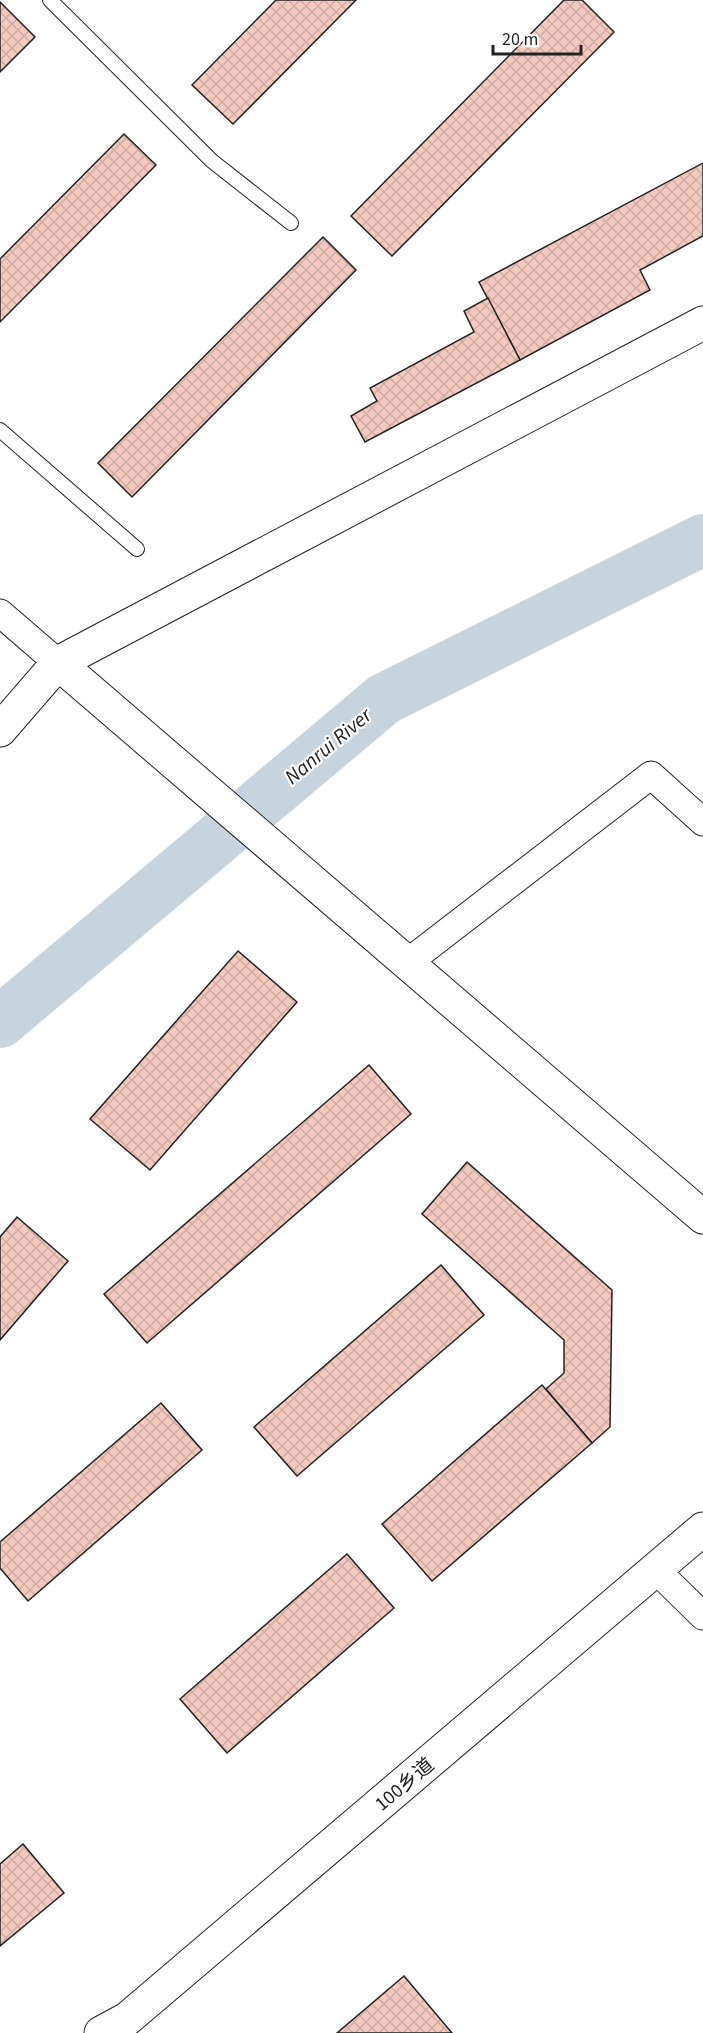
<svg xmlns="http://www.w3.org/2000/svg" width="703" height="2033" font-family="'Source Sans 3','Noto Sans SC',sans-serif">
<defs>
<pattern id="building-cross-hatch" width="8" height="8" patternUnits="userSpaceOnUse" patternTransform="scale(1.5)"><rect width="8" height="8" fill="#f3c9c0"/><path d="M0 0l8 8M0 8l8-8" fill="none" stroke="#d0aca5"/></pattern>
</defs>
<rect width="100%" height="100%" fill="#fff"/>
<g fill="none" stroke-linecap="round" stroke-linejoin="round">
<polyline stroke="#c7d3dd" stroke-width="52" points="0,1022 384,699 703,540"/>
</g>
<g fill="url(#building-cross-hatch)" stroke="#222" stroke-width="1.5">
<polygon points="276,0 356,0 233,124 192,85"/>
<polygon points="564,0 582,0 614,32 392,256 351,216"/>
<polygon points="0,2 35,37 0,72"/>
<polygon points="124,134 156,165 0,322 0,259"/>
<polygon points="703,163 703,236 640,270 650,290 520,360 479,282"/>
<polygon points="323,237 356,270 132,497 98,463"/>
<polygon points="488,298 520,360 365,442 351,416 377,401 370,388 474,332 464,311"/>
<polygon points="238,951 297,1002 150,1170 90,1119"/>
<polygon points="369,1065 411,1114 147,1343 104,1294"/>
<polygon points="467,1162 612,1290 610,1427 592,1443 546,1389 564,1373 564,1340 422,1214"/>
<polygon points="17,1217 68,1261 0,1340 0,1237"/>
<polygon points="441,1265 484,1315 297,1476 254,1427"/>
<polygon points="542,1385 592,1443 432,1581 382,1524"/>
<polygon points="161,1403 202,1450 28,1601 0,1568 0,1542"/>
<polygon points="347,1554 394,1608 227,1753 180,1699"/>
<polygon points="23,1844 64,1893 0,1946 0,1864"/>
<polygon points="404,1976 452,2033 337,2033"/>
</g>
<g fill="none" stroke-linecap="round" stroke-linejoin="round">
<g stroke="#222" stroke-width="16">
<g id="service">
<polyline points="50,0 212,161 291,223"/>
<polyline points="0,430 137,549"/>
</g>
</g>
<g stroke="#222" stroke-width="29">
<g id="minor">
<polyline points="0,613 58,663"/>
<polyline points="407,963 651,775 703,822"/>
<polyline points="656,1570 703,1616"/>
</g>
</g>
<g stroke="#222" stroke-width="35">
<g id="tertiary">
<polyline points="58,663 703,1217"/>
<polyline points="0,730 58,663 703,323"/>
<polyline points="101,2033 127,2019 703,1529"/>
</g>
</g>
<use href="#service" stroke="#fff" stroke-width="14"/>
<use href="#minor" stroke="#fff" stroke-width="27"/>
<use href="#tertiary" stroke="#fff" stroke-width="33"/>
</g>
<g text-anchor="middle" stroke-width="4.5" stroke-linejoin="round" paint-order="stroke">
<g font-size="20" fill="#222" stroke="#fff">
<text transform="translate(404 1784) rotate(-40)" y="7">100乡道</text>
</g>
<g font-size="21" font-style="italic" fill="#222" stroke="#fff">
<text transform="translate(328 746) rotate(-40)" y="7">Nanrui River</text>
</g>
</g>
<path d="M493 45v9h88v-9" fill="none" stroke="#222222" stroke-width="3"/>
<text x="502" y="45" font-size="18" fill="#222222" stroke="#ffffff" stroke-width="4.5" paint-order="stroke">20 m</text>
</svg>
